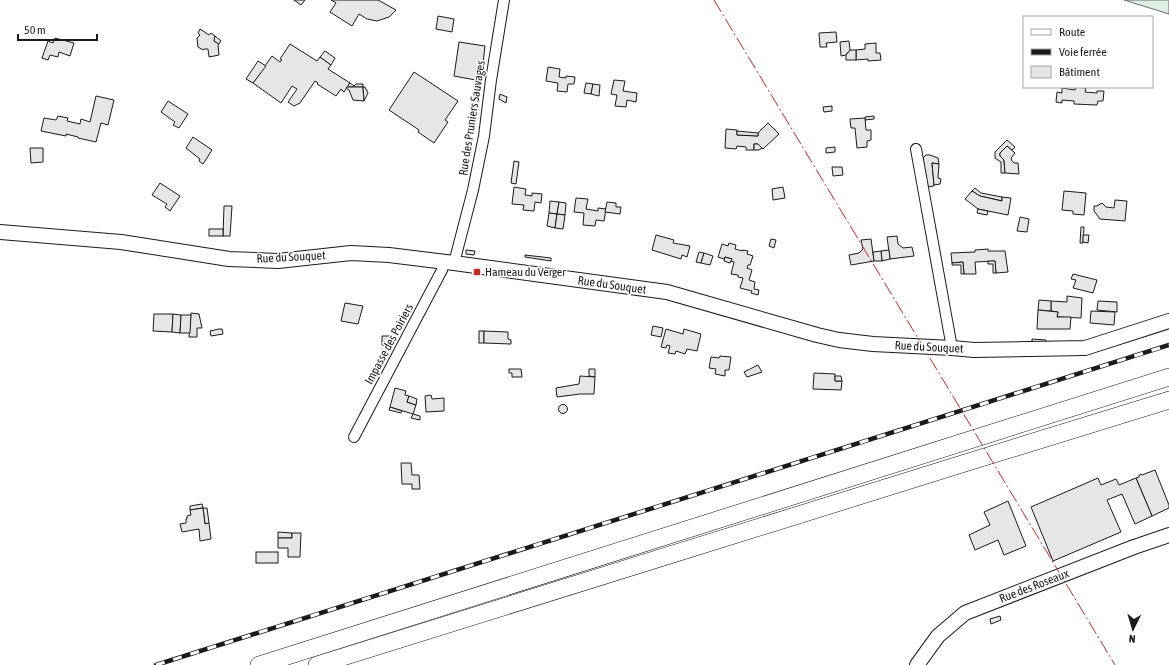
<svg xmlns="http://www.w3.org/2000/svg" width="1169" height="665" font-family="'Asap Condensed',sans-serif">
<rect width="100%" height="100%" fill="#fff"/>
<polygon fill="#e0efe3" stroke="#6a6a6a" points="1124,0 1169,0 1169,14"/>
<g fill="#e6e6e6" stroke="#1a1a1a">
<polygon points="294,0 305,0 301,5"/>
<polygon points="331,0 378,0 396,10 389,17 377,21 367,19 359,14 352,26 330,12 336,3"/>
<polygon points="438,16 454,19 452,32 436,29"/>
<polygon points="200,29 209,35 211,33 215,36 214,41 219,44 218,45 219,55 209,57 208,49 204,49 203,50 198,47 197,38 200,35 198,33"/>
<polygon points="836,32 837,42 826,43 827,47 820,47 819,33"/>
<polygon points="215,36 221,41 219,44 214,41"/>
<polygon points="55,38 74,43 70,56 59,52 58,57 50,55 48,60 42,58 48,41 53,43"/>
<polygon points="849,41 850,50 846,55 841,56 840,42"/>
<polygon points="459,42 485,46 481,81 454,76"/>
<polygon points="876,43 876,53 880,53 881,60 868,61 868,59 856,60 856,50 865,49 865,44"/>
<polygon points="290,44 317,61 320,57 331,65 328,69 350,83 344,92 341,89 336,96 317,84 318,83 315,81 300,103 294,106 288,102 297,89 292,86 281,103 253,83 272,56 280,62 282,60 280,59"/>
<polygon points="850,50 856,50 856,60 846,60 846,55"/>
<polygon points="325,51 335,58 331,65 320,57"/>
<polygon points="258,61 266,66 253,83 246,79"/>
<polygon points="548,67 560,69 559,77 566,78 566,76 575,77 574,84 568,84 567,92 557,91 558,83 546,81"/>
<polygon points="414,72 458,101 445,120 448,122 434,143 418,132 419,130 389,110"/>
<polygon points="614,80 625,81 623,91 637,93 636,102 627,100 626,107 615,106 617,95 611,94"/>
<polygon points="350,83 354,86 356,84 363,84 363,87 347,87"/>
<polygon points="586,83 593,84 591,94 584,93"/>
<polygon points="593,84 600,85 599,96 591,94"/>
<polygon points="347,87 363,87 364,101 353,100 349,90 346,88"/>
<polygon points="363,87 365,87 368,93 364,101"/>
<polygon points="1076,87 1086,88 1085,92 1097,93 1097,91 1104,91 1103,101 1098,101 1097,105 1074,104 1074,101 1062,100 1062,103 1056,102 1057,92 1062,93 1062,88 1075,90"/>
<polygon points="500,94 507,97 506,103 499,99"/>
<polygon points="96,96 114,100 108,125 101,123 96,142 78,138 78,137 66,134 66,136 41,131 44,118 56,120 58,116 68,118 67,121 80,124 81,119 90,122"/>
<polygon points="168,101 188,114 179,128 173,125 175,122 161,112"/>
<polygon points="832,106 832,111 824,112 823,107"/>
<polygon points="874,116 874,119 865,120 865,117"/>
<polygon points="865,118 866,130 871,130 871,140 867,141 867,147 857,148 855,128 851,128 850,119"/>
<polygon points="768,123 779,134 763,149 758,144 754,144 754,150 746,150 746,147 737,146 736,149 725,148 726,129 737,130 737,135 758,136 758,133"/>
<polygon points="737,131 758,133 758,136 737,135"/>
<polygon points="193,137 212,150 203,164 199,161 200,159 186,148"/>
<polygon points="1007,140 1015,147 1012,150 1007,146 1000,153 1000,156 1004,160 1005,173 1001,173 1001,162 995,158 995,152"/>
<polygon points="754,144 758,144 762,148 759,150 754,150"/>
<polygon points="1007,146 1015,153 1011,158 1012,161 1014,163 1018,163 1019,174 1005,173 1004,160 1000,156 1000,153"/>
<polygon points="835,147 835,152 826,153 826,148"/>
<polygon points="30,148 43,148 43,162 31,163"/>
<polygon points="926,155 930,155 938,158 939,164 932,163 934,186 927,187 923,158"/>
<polygon points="514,161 519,162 516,184 511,183"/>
<polygon points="932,163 939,164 938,178 941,179 940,184 934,185"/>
<polygon points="832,167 842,167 843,175 833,176"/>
<polygon points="160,183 180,196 170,211 165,207 167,204 152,195"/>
<polygon points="514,187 526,189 525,195 532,196 532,193 542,194 541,203 535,202 534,211 523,210 524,205 512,204"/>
<polygon points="783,187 785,198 773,200 772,189"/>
<polygon points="975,188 981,193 1002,197 1002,201 980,196 972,191"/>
<polygon points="972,191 980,196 1002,201 1002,197 1011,198 1008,215 978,209 965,199"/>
<polygon points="1064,191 1086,193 1084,215 1073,214 1073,211 1062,210"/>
<polygon points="576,198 588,199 586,209 598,211 598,208 606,209 604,221 596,220 595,226 583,225 584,213 574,212"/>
<polygon points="1115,200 1127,201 1125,221 1100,219 1094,211 1094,206 1097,206 1102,203 1106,207 1114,208"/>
<polygon points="550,201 559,202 557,214 549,213"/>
<polygon points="559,202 566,203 565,215 557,214"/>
<polygon points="607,202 616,203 616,207 621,207 620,214 605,212"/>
<polygon points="224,206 232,206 230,236 223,236"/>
<polygon points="978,209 988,211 987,215 977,213"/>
<polygon points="549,213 557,214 555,228 547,226"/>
<polygon points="557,214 565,215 563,229 555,228"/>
<polygon points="1020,217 1029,219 1027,232 1017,231"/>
<polygon points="1081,227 1084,227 1083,243 1080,243"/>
<rect x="209" y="229" width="14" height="7"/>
<polygon points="656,235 674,240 673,243 690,246 687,257 682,255 681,259 652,250"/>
<polygon points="1083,235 1089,235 1088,243 1083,242"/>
<polygon points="897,236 898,244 903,248 912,247 914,256 890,259 887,237"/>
<polygon points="771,239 776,240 774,248 769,246"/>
<polygon points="871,239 874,261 851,265 849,255 859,253 863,249 861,240"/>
<polygon points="729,243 736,245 735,249 743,251 743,250 748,251 747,254 753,256 750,265 748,265 747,268 752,270 749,280 755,282 754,289 759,290 758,295 751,293 752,291 740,288 743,278 738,277 738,275 731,274 734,262 731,261 732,259 725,257 724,259 718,257 722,244 728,246"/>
<polygon points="988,249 988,251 1005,251 1008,272 996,273 995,261 975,262 976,274 964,274 963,262 952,263 951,253 975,252 975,250"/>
<polygon points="466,250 475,251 474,255 466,254"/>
<polygon points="889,250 890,259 882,261 881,251"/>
<polygon points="881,251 882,261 874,261 873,252"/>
<polygon points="699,252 704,253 701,263 696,262"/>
<polygon points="704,253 713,256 710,265 701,263"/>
<polygon points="525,255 551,258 551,261 525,257"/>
<polygon points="725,257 732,259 730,263 724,261"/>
<polygon points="988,261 995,261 996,273 993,273 993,264 988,264"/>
<polygon points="963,262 964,274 961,274 961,265 952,265 952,263"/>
<polygon points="1073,274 1097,280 1093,293 1073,288 1076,280 1071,279"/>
<polygon points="1067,296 1082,298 1081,318 1057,317 1058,312 1051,311 1051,301 1067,302"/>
<polygon points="1039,300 1051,301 1051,311 1038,310"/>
<polygon points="1098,301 1117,302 1117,312 1097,310"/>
<polygon points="345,303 363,306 358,324 341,321"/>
<polygon points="1038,310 1058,312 1057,317 1071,317 1070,329 1037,329"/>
<polygon points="1091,311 1115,312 1114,325 1090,323"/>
<polygon points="191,313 199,314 202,328 197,328 197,337 189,337"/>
<polygon points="154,314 173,314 172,332 153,331"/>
<polygon points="173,314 181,315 180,333 172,332"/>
<polygon points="181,315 191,315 190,333 180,333"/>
<polygon points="653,326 663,328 661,337 651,335"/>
<polygon points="219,329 222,329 223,334 211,336 210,331"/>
<polygon points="666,329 683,334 684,329 701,334 697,351 687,349 685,354 676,351 675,354 668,353 670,346 667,345 666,348 661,347"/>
<rect x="479" y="331" width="5" height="12"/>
<polygon points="484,331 508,332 508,339 511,340 511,344 484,343"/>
<polygon points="382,336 392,336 391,346 382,345"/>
<polygon points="1032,339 1046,340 1046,345 1032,344"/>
<polygon points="720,356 731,357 729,370 725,370 725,376 715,374 716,369 709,368 711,357 719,358"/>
<polygon points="758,365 762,372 747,377 744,372"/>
<polygon points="509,369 521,369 522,377 512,377 512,373 509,373"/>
<polygon points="589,369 595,369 595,377 589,376"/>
<polygon points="814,373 835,374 835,381 842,381 841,390 813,389"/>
<polygon points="580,376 595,377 594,394 580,394 557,397 556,388 579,384"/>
<polygon points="835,376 841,376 842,381 835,381"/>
<polygon points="395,388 406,391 405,395 409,396 407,402 416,405 413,414 390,407"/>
<polygon points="431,395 432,399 444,398 444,411 426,412 425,396"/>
<polygon points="409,396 417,399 416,405 407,402"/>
<circle cx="563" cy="409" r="4.5"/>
<polygon points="390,407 402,411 401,413 389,410"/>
<polygon points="413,414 420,416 420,420 411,418"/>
<polygon points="401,463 411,463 412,475 419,475 420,489 412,489 412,484 402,484"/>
<polygon points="1155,470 1169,505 1169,508 1152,516 1136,478 1139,477 1139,475 1141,474 1142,475"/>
<polygon points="1098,478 1101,485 1116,479 1119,485 1136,478 1152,516 1135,524 1122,494 1107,500 1121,532 1053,561 1031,507"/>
<polygon points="1008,501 1026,546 1004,555 998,540 975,550 969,535 990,525 984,512"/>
<polygon points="202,504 203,508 190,510 190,506"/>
<polygon points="203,508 207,508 209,523 205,524"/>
<polygon points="203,508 205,524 209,523 211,539 200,541 199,529 182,532 180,524 186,523 186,519 187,519 187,516 191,515 190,510"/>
<polygon points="278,532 292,533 292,538 278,538"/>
<polygon points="292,533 301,533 300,557 288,557 288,548 278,548 278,538 292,538"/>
<rect x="256" y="552" width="22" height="11"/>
<polygon points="1000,616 1001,620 991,624 990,619"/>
</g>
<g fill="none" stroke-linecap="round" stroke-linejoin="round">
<g stroke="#1a1a1a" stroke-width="12">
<g id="street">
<polyline points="916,149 952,348"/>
<polyline points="454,263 473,190 484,136 491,80 504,0"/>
<polyline points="354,437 442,270 444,262"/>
</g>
</g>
<g stroke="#1a1a1a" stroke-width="16">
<g id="secondary">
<polyline points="0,232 121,242 229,259 278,261 351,253 389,255 454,263 667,292 817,335 839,340 873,344 952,348 974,350 1085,348 1169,321"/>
<polyline points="917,665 938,636 965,613 1134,547 1169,535"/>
</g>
</g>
<g stroke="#1a1a1a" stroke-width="18">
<g id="highway">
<polyline points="259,665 1169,377"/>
<polyline points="317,665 965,463 1169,400"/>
</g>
</g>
<use href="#street" stroke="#fff" stroke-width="10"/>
<use href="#secondary" stroke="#fff" stroke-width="14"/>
<use href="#highway" stroke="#fff" stroke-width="17"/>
<g stroke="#1a1a1a" stroke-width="4.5">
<polyline id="rail" points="156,665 1169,345"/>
</g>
<use href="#rail" stroke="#fff" stroke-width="3" stroke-dasharray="9" stroke-linecap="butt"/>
<polyline stroke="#c62828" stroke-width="1" stroke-dasharray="14 3 2 3" stroke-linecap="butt" points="714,0 1115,665"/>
</g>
<rect fill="#c62828" stroke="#fff" stroke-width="1.5" x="473" y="268" width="8" height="8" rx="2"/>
<g text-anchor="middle" stroke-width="3" stroke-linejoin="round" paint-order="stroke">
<g font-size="12" fill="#1a1a1a" stroke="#fff">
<text transform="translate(472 118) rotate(-81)" y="4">Rue des Pruniers Sauvages</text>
<text transform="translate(291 257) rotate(-3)" y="4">Rue du Souquet</text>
<text transform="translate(612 285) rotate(8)" y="4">Rue du Souquet</text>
<text transform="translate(389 344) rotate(-62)" y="4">Impasse des Poiriers</text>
<text transform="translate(929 347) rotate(3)" y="4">Rue du Souquet</text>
<text transform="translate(1034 586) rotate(-21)" y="4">Rue des Roseaux</text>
</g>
<g font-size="12" fill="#1a1a1a" stroke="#fff" text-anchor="start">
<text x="485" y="276">Hameau du Verger</text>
</g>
</g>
<rect x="1023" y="16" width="130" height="72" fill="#ffffff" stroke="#a3a3a3"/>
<rect x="1031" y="29" width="20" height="6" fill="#ffffff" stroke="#a3a3a3"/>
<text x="1059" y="36" font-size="12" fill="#1a1a1a">Route</text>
<rect x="1031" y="49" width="20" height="6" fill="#1a1a1a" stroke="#a3a3a3"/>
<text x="1059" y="56" font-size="12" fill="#1a1a1a">Voie ferrée</text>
<rect x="1031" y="66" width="20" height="12" fill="#e6e6e6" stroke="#a3a3a3"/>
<text x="1059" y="76" font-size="12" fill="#1a1a1a">Bâtiment</text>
<g transform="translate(1133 629) rotate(185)" stroke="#ffffff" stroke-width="3" paint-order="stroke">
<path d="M0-3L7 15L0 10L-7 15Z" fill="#1a1a1a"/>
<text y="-6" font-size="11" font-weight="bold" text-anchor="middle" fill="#1a1a1a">N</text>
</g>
<path d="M18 34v6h79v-6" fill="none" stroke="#1a1a1a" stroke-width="2"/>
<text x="24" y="34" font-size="12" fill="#1a1a1a" stroke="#ffffff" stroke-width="3" paint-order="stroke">50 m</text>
</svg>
